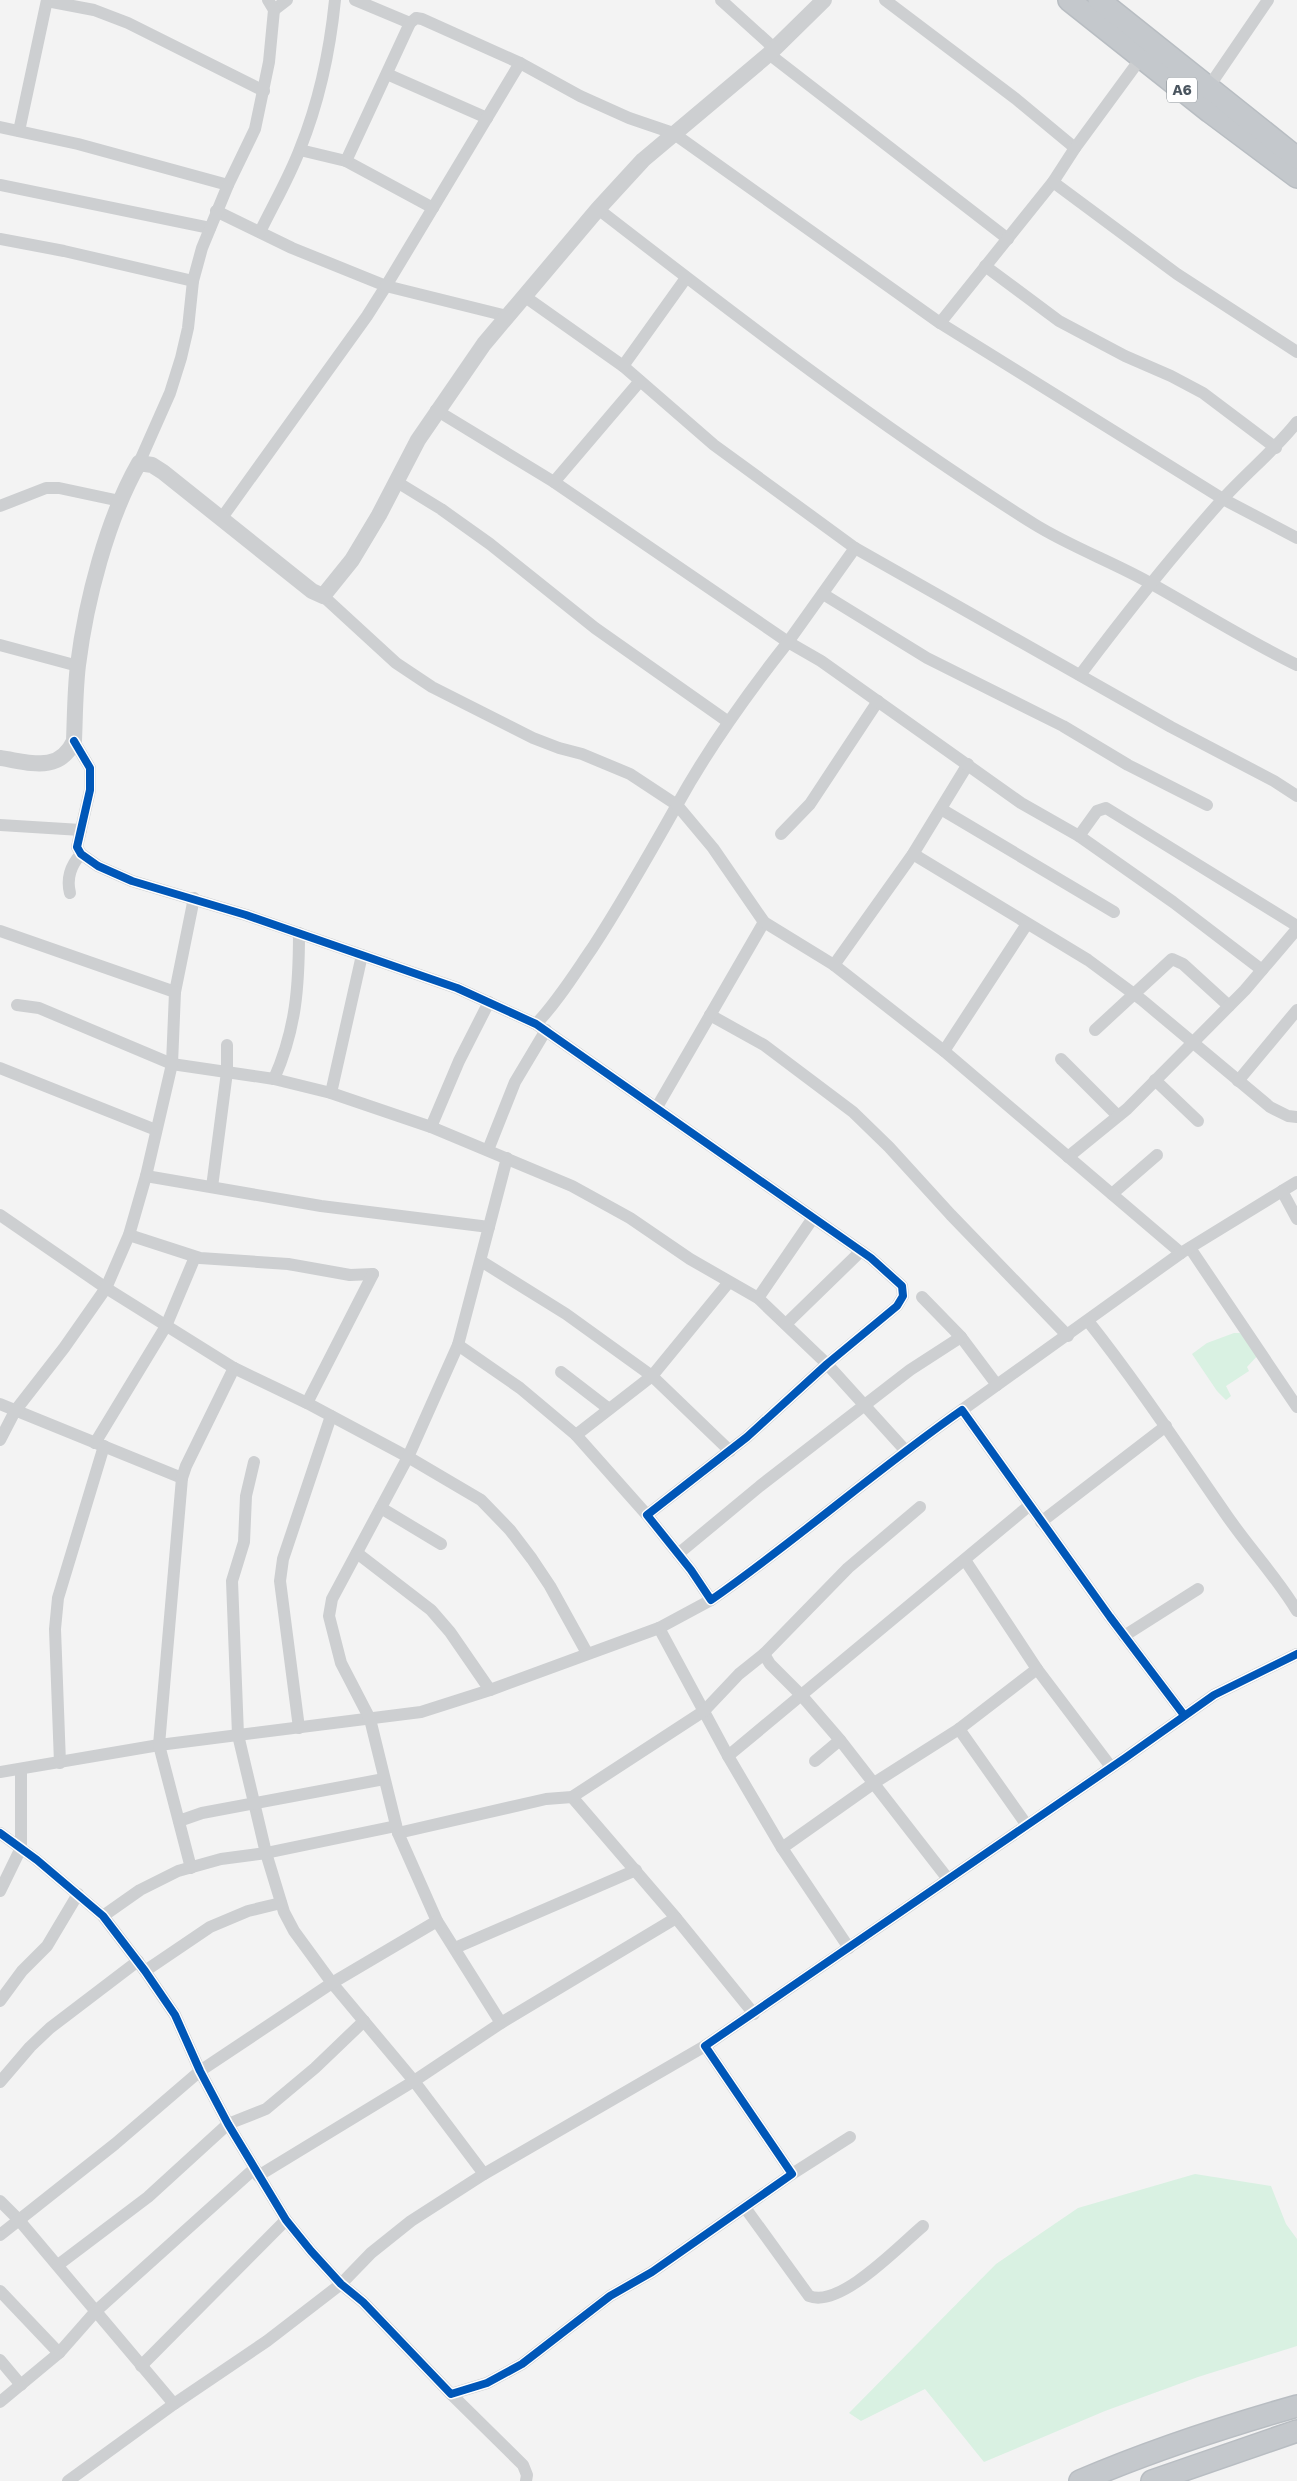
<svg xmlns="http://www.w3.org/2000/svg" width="1297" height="2481" font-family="'Work Sans',sans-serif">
<rect width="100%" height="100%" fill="#f3f3f3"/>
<g fill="#d9f1e2">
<polygon points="1234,1333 1240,1333 1258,1355 1247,1367 1249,1371 1226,1386 1231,1396 1226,1400 1217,1391 1192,1354 1207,1343"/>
<polygon points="1195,2174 1271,2186 1286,2224 1297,2239 1297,2346 1198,2377 1105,2411 984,2462 925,2389 861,2421 849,2413 996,2264 1078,2208"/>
</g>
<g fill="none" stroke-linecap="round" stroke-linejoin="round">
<g stroke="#b8bdc2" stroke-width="24">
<g id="trunk">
<polyline points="1069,0 1210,112 1297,177"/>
<polyline points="1099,0 1297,158"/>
<path d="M1080,2481C1150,2451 1223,2427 1297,2406"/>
<polyline points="1152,2481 1297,2431"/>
</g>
</g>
<g stroke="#cdcfd1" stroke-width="12">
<polyline points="355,0 410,23"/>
<polyline points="721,0 775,49"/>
<polyline points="885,0 1016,99 1075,148"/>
<polyline points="47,1 94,10 128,23 264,91"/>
<polyline points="274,10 287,0"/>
<polyline points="769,54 1008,239"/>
<polyline points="387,74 487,118"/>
<polyline points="1208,88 1268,0"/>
<polyline points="0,127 78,144 228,185"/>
<polyline points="19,131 47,0"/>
<polyline points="300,150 346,161 433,208"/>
<polyline points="346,161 410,23 416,18 422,19 520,63 580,96 629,118 673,133 940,323 1053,182 1075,148 1141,58"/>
<polyline points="1053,182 1177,274 1297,352"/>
<polyline points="0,185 210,228"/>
<path d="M598,209C740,319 883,429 1034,524C1071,547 1113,562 1150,583C1200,611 1246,640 1297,665"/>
<polyline points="216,211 292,248 386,286 367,316 221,519"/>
<path d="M260,232C273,205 289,178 300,149C319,102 330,50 335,0"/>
<polyline points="0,239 64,251 193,281"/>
<polyline points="985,266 1059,321 1125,356 1171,376 1203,393 1276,448"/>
<polyline points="524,296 623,366 714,445 855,548 1171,727 1274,781 1297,796"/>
<polyline points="507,316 386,286 520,63"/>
<polyline points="940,323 1223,499 1297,538"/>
<polyline points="623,366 686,278"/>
<polyline points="436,410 554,482 788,642 855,548"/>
<polyline points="139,463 170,393 181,358 188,328 193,281 202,248 228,185 255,129 269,62 274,10 268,0"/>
<polyline points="397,482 441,509 490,544 595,628 727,721"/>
<polyline points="554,482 640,381"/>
<polyline points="0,506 46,488 59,488 120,501"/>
<polyline points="823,594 927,658 1063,726 1128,765 1207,805"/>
<path d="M323,596L396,663L432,687L533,738L559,748L582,754L630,774L677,805C650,853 623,901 593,947C575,973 558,1001 536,1024"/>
<polyline points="0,645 78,666"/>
<path d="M1080,675C1125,615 1171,557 1221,501C1245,474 1274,451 1297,422"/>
<path d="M74,741L90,768V790L77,847L81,854L98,866L132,881L246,915L457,988L536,1024L871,1258L902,1286L903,1296L897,1306L827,1364L747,1437L647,1515L691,1570L711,1600C797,1540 876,1470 962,1410L1110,1617L1184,1715"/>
<polyline points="941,809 1114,912"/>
<polyline points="0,825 81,830"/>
<polyline points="781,834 810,804 878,701"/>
<polyline points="1079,836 1173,902 1262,970"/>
<polyline points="913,854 1088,960 1142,1000 1270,1107 1288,1116 1297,1117"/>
<path d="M70,893C66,877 71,865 81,854"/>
<polyline points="0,931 175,992 194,898"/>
<polyline points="834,965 913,854 968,764"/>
<polyline points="17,1005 39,1008 172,1064 274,1079 331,1093 431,1127 572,1186 630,1218 690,1259 758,1298 827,1364 905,1450"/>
<polyline points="710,1015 764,1045 853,1112 889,1147 951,1215 1068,1336"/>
<polyline points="1095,1030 1172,959 1183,964 1229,1006"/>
<polyline points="944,1051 1027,924"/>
<polyline points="1061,1059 1118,1116"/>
<polyline points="0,1068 156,1130"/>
<path d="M274,1079C296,1029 299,987 299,933"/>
<polyline points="1155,1080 1198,1121"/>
<polyline points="1238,1081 1297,1010"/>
<polyline points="331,1093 362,955"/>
<polyline points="657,1107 764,922"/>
<polyline points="431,1127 459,1061 489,1002"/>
<polyline points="488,1150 515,1082 546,1030"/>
<polyline points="1068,1157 1127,1109 1245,990 1297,929"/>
<polyline points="146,1176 321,1206 489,1227"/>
<polyline points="1297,1182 1282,1191 1297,1219"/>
<polyline points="212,1187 227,1072 227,1045"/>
<polyline points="1112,1194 1157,1155"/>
<polyline points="0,1215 106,1288 234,1368 307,1403 408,1457 481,1500 510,1530 532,1559 550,1586 587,1653"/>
<polyline points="129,1235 200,1258 288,1264 350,1275 373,1274"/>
<polyline points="1190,1248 1297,1407"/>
<path d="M1181,1253L944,1051L834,965L764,922L713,848L677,805C709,747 747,694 788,642L821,661L1021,803L1079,836L1097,811L1106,808L1297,926"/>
<polyline points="481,1261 566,1314 652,1376 730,1451"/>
<polyline points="922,1297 961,1337 997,1385"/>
<polyline points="758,1298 813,1218"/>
<path d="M1088,1321C1137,1383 1180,1448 1225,1513C1248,1547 1276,1576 1297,1611"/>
<polyline points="786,1324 861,1251"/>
<polyline points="458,1345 520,1388 576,1435 647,1515"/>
<polyline points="561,1372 609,1409"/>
<polyline points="307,1403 373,1274"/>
<polyline points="0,1404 182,1478"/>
<polyline points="962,1410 1181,1253 1282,1191"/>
<polyline points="576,1435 652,1376 729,1282"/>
<polyline points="0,1440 15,1411 64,1348 106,1288 129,1235 146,1176 172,1064 175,992"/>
<polyline points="95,1443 166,1326 195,1257"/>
<polyline points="254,1462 246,1496 244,1542 232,1581 238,1735 266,1853 284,1912 294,1931 332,1983 414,2081 484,2174"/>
<polyline points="381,1508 441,1544"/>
<polyline points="1041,1522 1166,1426"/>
<polyline points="357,1553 431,1610 450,1632 490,1690"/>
<polyline points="678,1554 760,1486 910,1370 961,1337"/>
<polyline points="965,1560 1037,1669 1111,1767"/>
<polyline points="659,1628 728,1756 782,1848"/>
<polyline points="1124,1636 1198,1589"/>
<polyline points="764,1654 770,1664 802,1696 840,1740 948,1879"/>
<polyline points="299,1728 280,1581 283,1559 331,1416"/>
<polyline points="959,1729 1026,1824"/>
<polyline points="728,1756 1030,1505"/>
<polyline points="815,1761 840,1740"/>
<polyline points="60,1763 55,1629 58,1598 104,1446"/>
<polyline points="0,1772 159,1745 421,1712 490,1690 659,1628 711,1600"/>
<polyline points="572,1797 676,1918 754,2014"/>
<polyline points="179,1821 202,1813 384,1779"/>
<polyline points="0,1833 37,1860 103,1916 145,1971 175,2015 200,2071 228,2124 286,2220 311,2251 341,2284 363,2302 451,2394 487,2383 522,2364 610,2296 652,2272 792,2174 705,2046 1125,1758 1214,1695 1297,1654"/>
<polyline points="398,1833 546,1799 572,1797 704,1711 739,1674 764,1654 848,1568 920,1507"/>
<polyline points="191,1868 159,1745 182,1478 186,1466 234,1368"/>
<polyline points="0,1891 21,1848 21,1769"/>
<polyline points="103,1916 140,1890 178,1871 221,1859 266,1853 396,1826"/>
<polyline points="455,1948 636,1870"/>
<polyline points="849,1948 782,1848 874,1783 959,1729 1037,1669"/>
<polyline points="145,1971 210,1927 248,1911 281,1903"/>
<polyline points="0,2001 22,1971 47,1946 78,1894"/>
<polyline points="501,2023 437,1921 398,1833 370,1719 341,1663 329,1616 332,1599 408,1457 458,1345 507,1158"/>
<polyline points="0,2082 30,2047 50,2028 138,1961"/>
<polyline points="792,2174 850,2137"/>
<polyline points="258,2176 414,2081 501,2023 676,1918"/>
<polyline points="0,2201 18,2219 174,2404"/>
<path d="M746,2209L809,2296C840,2309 900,2245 923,2226"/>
<polyline points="0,2235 115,2144 200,2071 332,1983 437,1921"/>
<polyline points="58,2265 148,2197 228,2124 266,2109 315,2068 364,2021"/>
<polyline points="0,2291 59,2353"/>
<polyline points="0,2360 21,2385"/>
<polyline points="141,2366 286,2220"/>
<polyline points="451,2394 523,2465 527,2475 526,2481"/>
<polyline points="0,2402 59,2353 96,2311 254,2169"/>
<polyline points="68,2481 174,2404 267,2341 341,2284 371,2253 411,2221 484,2174 705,2046"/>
</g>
<path stroke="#cdcfd1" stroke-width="16" d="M0,758C29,762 59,774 74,741C75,716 75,690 78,665C86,601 107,519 139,463L152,465L163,472L312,591L323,596L352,560L379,515L418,440L484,344L598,209L643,160L769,54L824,0"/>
<use href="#trunk" stroke="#c4c8cc" stroke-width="21"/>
<g stroke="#fff" stroke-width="11">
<g id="cycleway">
<path d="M74,741L90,768V790L77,847L81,854L98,866L132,881L246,915L457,988L536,1024L871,1258L902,1286L903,1296L897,1306L827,1364L747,1437L647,1515L691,1570L711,1600C797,1540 876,1470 962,1410L1110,1617L1184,1715"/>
<polyline points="0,1833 37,1860 103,1916 145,1971 175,2015 200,2071 228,2124 286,2220 311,2251 341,2284 363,2302 451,2394 487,2383 522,2364 610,2296 652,2272 792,2174 705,2046 1125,1758 1214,1695 1297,1654"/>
</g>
</g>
<use href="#cycleway" stroke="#0057b8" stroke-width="8"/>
</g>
<g text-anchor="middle" stroke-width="4" stroke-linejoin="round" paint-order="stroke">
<rect fill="#fff" stroke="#80888f" stroke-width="1" x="1167" y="77.5" width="30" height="25" rx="4"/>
<g font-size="15" font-weight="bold" fill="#4a555f">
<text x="1182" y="95">A6</text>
</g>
</g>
</svg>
